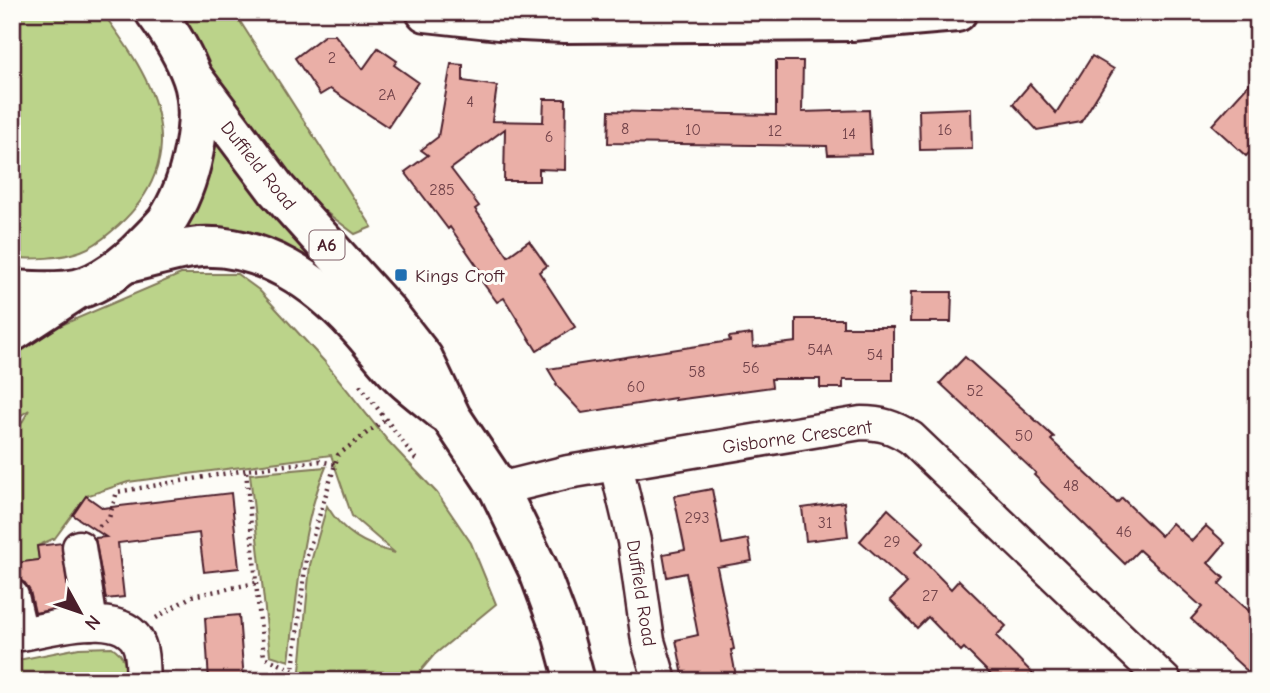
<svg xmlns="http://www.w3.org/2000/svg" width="1270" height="693" font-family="'Comic Neue',sans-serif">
<rect width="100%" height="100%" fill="#fdfcf7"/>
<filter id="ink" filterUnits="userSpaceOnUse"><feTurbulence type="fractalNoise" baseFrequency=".0143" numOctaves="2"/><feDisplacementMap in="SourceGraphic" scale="14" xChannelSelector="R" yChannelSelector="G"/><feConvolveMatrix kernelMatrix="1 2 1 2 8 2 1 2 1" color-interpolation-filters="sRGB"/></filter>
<g filter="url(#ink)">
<g fill="#bbd38a" stroke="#82795a" stroke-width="2">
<path d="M12,12H102C125,43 153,81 159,120C168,165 146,203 112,231C103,239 92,247 81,251C59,259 35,259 12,258Z"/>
<polygon points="176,12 234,12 372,227 355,234 298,191 218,88"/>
<polygon points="219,142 340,286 175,237 208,146"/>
<path d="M181,274H237L259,290L324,361L388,441L437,493L471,543L496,604L434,655L412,681H299L310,565L327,506C343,533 365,545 395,553L352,516L331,455L128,482L86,496L55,538L37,546L39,560L12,564V440L29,410L14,420L12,425V353L24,341Z"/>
<path d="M326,467C301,525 297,599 289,661L270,655L250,474Z"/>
<path d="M112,647C125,655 126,666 128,681H112L111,672L12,681L13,661L79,648Z"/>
</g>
<g fill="#eaafa7" stroke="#4a1f2b" stroke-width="2">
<polygon points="325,35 335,35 363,69 378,48 397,61 394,65 418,82 388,127 330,89 320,95 295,58"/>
<polygon points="1092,56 1114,69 1081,122 1037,130 1013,104 1030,84 1056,113"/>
<polygon points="776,61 803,61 802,112 869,110 871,154 828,155 827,146 608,143 609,111 776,115"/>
<polygon points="451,64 463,65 463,81 497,86 492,121 543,122 544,99 566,99 565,170 539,169 539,181 504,181 505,129 451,169 479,206 475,209 508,256 529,241 547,266 539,272 575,327 537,351 504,298 497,302 480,279 484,276 450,227 448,229 405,172 428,155 421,150 438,137"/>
<polygon points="1258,74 1258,144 1246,156 1212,125"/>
<polygon points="971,108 972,149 920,150 919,110"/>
<polygon points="911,292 952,292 951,322 910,322"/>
<polygon points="796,319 843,319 843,327 893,327 893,380 843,380 843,388 820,388 820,379 771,379 772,387 675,400 675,398 582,413 556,385 557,384 548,369 730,341 729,337 752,334 753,347 796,342"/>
<polygon points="965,357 1054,437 1051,440 1117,503 1122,498 1161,536 1172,523 1192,541 1206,526 1225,543 1208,563 1224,578 1219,584 1258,619 1258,681 1191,619 1202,607 1139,550 1125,564 1034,475 1036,473 940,383"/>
<polygon points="712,489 722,544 748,539 752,561 717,567 734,649 731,650 737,681 684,681 676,640 698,635 686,573 667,577 663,554 685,550 674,496"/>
<polygon points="231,493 239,568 204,572 199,533 118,543 124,597 106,599 95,538 106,537 73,515 86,496 103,508"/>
<polygon points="844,502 848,536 806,541 802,508"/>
<polygon points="888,509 924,542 915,552 951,589 959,580 1006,626 996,636 1040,681 997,681 964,648 961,651 928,617 917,628 890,600 907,583 860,541"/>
<polygon points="62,543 70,606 35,613 30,591 25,583 17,579 15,563 39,560 37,546"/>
<polygon points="239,615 244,681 209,681 205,618"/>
</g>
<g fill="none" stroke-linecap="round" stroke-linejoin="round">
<g stroke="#4a1f2b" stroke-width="37">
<g id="street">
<polyline points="616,465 634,541 648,641 660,681"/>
<path d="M499,489L568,472L861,423C881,423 894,427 911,438L1165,681"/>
<polyline points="79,547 91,623"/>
<path d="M12,596L21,634C52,629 128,605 140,648C143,658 142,670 143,681"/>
</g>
</g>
<g stroke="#4a1f2b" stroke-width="44">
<polyline id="secondary" points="426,12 499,20 565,23 852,21 957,12"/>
</g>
<g stroke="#4a1f2b" stroke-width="44">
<g id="highway">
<polyline points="193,78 277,190 387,312 423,358 451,417 499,489 538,569 562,633 575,681"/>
<path d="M127,263C151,258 176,249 200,247C263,244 317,282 357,326C373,343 386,362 403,378C416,390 431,401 444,412"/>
<path d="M12,290C33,291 57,293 77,289C101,284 127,263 144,245C151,238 159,230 166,222C190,187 207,118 192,77C184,55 169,31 155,12"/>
<polyline points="12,332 76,290"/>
</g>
</g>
<g stroke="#4a1f2b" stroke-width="4.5" stroke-dasharray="2 5" stroke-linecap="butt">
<polyline points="360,385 418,462"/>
<polyline points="99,526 109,518 117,492 246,470"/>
<polyline points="256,583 264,657 293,670"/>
<polyline points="156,618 192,596 256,583 246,470 319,461 335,464"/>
<polyline points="293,681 293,670 306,559 338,455 384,420"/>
</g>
<use href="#street" stroke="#fdfcf7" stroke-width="32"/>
<use href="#secondary" stroke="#fdfcf7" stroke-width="38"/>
<use href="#highway" stroke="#fdfcf7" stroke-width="38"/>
</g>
</g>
<rect fill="#1f6fb2" stroke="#fdfcf7" stroke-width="2.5" x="394" y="268" width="14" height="14" rx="3.5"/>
<g text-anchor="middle" stroke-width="6" stroke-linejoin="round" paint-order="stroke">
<g font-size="16" fill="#72434a">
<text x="332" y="63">2</text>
<text x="387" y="100">2A</text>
<text x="470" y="107">4</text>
<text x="625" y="134">8</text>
<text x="693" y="135">10</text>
<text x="945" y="135">16</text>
<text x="775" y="136">12</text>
<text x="849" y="139">14</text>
<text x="549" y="142">6</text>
<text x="442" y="195">285</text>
<text x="820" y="355">54A</text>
<text x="875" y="360">54</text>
<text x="751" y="373">56</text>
<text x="697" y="377">58</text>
<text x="636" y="392">60</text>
<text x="975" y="396">52</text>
<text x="1024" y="441">50</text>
<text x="1071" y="491">48</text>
<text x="697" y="523">293</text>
<text x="825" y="528">31</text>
<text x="1124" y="537">46</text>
<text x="892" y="547">29</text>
<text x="930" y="601">27</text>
</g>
<rect fill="#fdfcf7" stroke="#806168" stroke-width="2" x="309.5" y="230.5" width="35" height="29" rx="5"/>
<g font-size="18" font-weight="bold" fill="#4a1f2b">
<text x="327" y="251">A6</text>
</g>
<g font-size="19" fill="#4a1f2b" stroke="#fdfcf7">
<text transform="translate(259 165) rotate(51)" y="7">Duffield Road</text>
<text transform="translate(797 436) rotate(-8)" y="7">Gisborne Crescent</text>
<text transform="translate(642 593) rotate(81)" y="7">Duffield Road</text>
</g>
<g font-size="19" fill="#4a1f2b" stroke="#fdfcf7" text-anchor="start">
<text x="415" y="282">Kings Croft</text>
</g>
</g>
<rect width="1270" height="693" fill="none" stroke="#fdfcf7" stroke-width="42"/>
<rect x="21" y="21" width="1228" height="651" fill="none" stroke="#4a1f2b" stroke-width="2.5" filter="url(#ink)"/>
<g transform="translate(80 612) rotate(130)" stroke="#fdfcf7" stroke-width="5" paint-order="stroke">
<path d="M0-5L12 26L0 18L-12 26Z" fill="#4a1f2b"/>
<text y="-10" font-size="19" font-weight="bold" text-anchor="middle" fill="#4a1f2b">N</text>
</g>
</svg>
